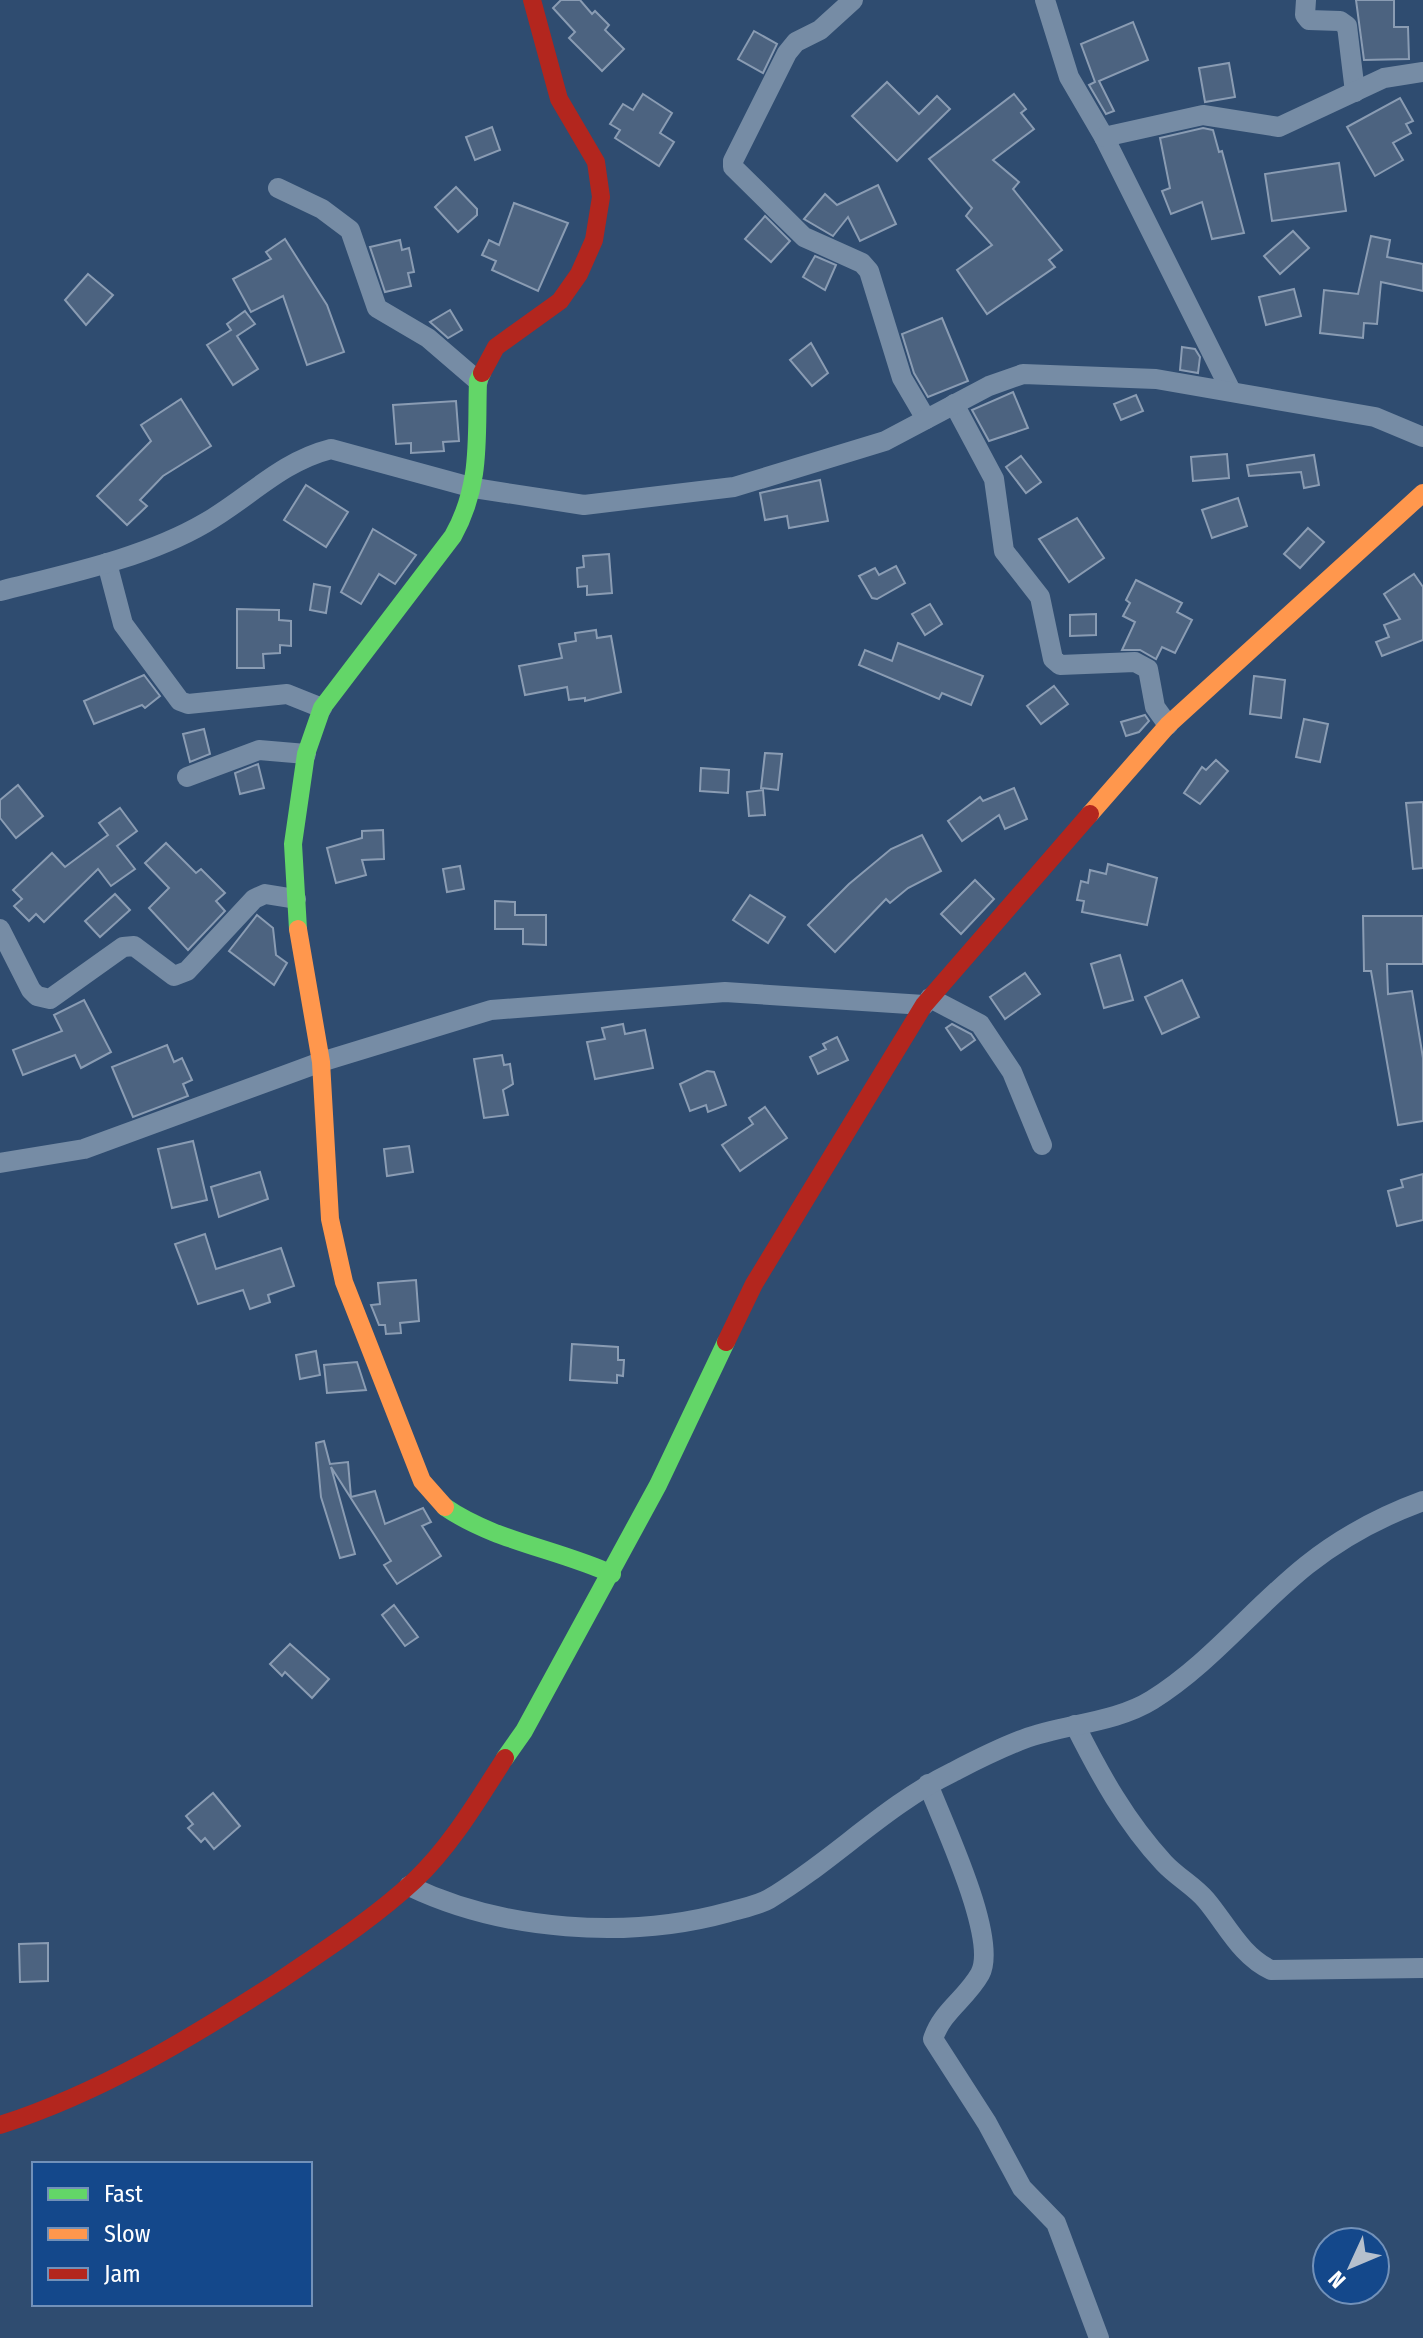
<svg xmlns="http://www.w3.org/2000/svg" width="1423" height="2338" font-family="'Fira Sans Condensed',sans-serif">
<rect width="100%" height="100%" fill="#2f4c70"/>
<g fill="#4c6380" stroke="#8a9cb3" stroke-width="2">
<polygon points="561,0 580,0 592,14 595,11 609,25 605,30 624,49 602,71 569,38 575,32 553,8"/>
<polygon points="1356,0 1394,0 1394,27 1408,27 1409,59 1364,60"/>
<polygon points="1133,22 1148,60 1099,81 1114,111 1106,114 1089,85 1095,82 1081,44"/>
<polygon points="754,31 777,44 763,73 738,59"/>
<polygon points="1229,63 1235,97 1205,102 1199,68"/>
<polygon points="887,82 919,114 937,96 950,109 897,161 852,116"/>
<polygon points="643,94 672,113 660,133 674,142 659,166 615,138 620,130 610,124 623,104 633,110"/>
<polygon points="1014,94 1026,109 1021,113 1034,129 993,160 1019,182 1013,189 1062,250 1049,260 1055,267 987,314 957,270 992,245 966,216 972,208 929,159"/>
<polygon points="1400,98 1413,121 1406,124 1411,133 1393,143 1403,160 1375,176 1347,127"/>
<polygon points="492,127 500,150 475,160 466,137"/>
<polygon points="1203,128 1213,130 1219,152 1222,151 1244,233 1212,239 1202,202 1171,214 1162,191 1170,188 1160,138"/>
<polygon points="1339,163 1346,211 1272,221 1265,174"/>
<polygon points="878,185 896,224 860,241 848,217 833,236 804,219 825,194 837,205"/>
<polygon points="456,187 477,209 477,215 458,232 435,207"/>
<polygon points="514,203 568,223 538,291 492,270 496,261 482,255 489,240 499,245"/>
<polygon points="765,216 790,241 771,262 745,239"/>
<polygon points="1293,231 1309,248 1280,274 1264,256"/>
<polygon points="1371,236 1390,240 1387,257 1423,264 1423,291 1381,282 1377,324 1364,323 1363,338 1320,333 1324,290 1358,294"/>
<polygon points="285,239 327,305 344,352 307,365 283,296 251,312 233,279 271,259 266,252"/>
<polygon points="400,240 402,250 409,248 414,272 408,273 411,286 385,292 370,247"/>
<polygon points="815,256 836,265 825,290 803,277"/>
<polygon points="88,274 113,295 86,325 65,300"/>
<polygon points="1294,289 1301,316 1266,325 1259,297"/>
<polygon points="450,310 462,330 448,338 430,322"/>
<polygon points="245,311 255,324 237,336 258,369 233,385 207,345 231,330 227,324"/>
<polygon points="942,318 968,381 928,397 914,373 902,334"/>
<polygon points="811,343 828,373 812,386 790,360"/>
<polygon points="1182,347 1195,349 1200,357 1198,373 1180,370"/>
<polygon points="1013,392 1028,428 989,441 972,410"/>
<polygon points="1136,395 1143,411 1121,420 1114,404"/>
<polygon points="181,399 211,446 163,476 140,500 147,506 127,525 97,496 151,441 141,425"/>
<polygon points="456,401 459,441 443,442 444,451 411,453 411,443 396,444 393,405"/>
<polygon points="1227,454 1229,478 1193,481 1191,457"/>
<polygon points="1314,455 1319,485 1304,488 1301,472 1249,476 1247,465"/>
<polygon points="1021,456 1041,482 1026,493 1006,467"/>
<polygon points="820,480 828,521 789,528 787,516 765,520 760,493"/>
<polygon points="306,485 348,512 326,547 284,520"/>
<polygon points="1238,498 1247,526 1212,538 1202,510"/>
<polygon points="1077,518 1104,558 1069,582 1039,539"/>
<polygon points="1308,528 1324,542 1300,568 1284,554"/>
<polygon points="373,529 416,555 395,584 379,574 361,604 341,592"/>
<polygon points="609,554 612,593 587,595 587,586 578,587 577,568 584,567 583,556"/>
<polygon points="896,566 905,583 877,599 872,598 859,576 875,568 879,575"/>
<polygon points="1414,574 1423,587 1423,640 1382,656 1376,642 1389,637 1384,625 1400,619 1384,594"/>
<polygon points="1136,580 1182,603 1177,612 1192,620 1175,653 1162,647 1156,659 1140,650 1122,650 1135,622 1123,616 1130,603 1126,600"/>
<polygon points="314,584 330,587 326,613 310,610"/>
<polygon points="930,604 942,624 925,635 912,614"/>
<polygon points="237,609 279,610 279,620 291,621 291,646 280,645 280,653 263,654 264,668 237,668"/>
<polygon points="1096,614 1096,635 1070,636 1070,615"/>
<polygon points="596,630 597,638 611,636 621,692 585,701 585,698 569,700 567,687 525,695 519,666 562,658 559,644 576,641 575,633"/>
<polygon points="898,643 983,676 971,705 942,693 939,699 859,665 865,650 892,661"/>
<polygon points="144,675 160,696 145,708 142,705 94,724 84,701"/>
<polygon points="1254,676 1285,680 1281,718 1250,714"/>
<polygon points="1054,686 1068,704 1041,724 1027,706"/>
<polygon points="1145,715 1149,721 1139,732 1126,736 1121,722"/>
<polygon points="1304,719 1328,724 1320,762 1296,757"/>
<polygon points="204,729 210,754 190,762 183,734"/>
<polygon points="765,753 782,754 778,790 761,788"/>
<polygon points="1216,760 1228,771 1200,804 1184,793 1202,767 1206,770"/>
<polygon points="258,764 264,788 240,794 235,773"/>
<polygon points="701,768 729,770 728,793 700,791"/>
<polygon points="18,785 43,816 16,838 0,818 0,800"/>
<polygon points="1014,788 1027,819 1005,829 999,815 962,841 948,821 980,797 983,801"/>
<polygon points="763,790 765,815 749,816 747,792"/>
<polygon points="1423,802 1423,868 1413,869 1406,803"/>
<polygon points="120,808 137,831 117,846 135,869 111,886 98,869 44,922 36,914 29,921 14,906 22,899 13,890 52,853 65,867 108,835 99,823"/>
<polygon points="383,830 384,859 362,860 366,875 336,883 327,848 362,838 362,831"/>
<polygon points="922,835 941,871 908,888 890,903 886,899 835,952 808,925 849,884 891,849"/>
<polygon points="166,843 196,873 201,869 225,893 216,901 225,911 188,950 149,908 169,888 145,863"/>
<polygon points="1108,864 1157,878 1147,925 1082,912 1084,901 1077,900 1081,881 1088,883 1090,870 1106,874"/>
<polygon points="460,866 464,889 447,892 443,869"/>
<polygon points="975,880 994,899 961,934 941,914"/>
<polygon points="115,894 130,910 100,937 85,921"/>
<polygon points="750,895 785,917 768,943 733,920"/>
<polygon points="495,901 515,902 515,915 546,915 546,945 523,944 523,929 495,929"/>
<polygon points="257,915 273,928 276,955 287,963 274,985 229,951"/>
<polygon points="1363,916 1423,916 1423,964 1387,964 1388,994 1412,991 1423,1058 1423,1121 1398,1125 1371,971 1364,971"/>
<polygon points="1120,955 1133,1000 1104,1008 1091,964"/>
<polygon points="1025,973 1040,994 1005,1019 990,997"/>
<polygon points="1182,980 1199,1017 1162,1034 1145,997"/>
<polygon points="84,1000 111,1052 81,1068 75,1055 23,1075 13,1050 62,1031 54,1015"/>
<polygon points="623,1024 625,1034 645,1030 653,1068 595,1079 587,1042 605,1039 602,1028"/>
<polygon points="952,1024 971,1034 975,1040 961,1050 946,1028"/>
<polygon points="837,1037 848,1060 818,1074 810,1057 826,1049 823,1044"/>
<polygon points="167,1045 174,1062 182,1058 192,1080 183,1084 188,1096 133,1117 112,1067"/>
<polygon points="502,1055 504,1065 510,1064 513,1084 503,1090 508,1115 484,1118 474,1059"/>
<polygon points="707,1071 714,1072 726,1105 708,1112 706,1105 690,1111 680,1084"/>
<polygon points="765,1107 787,1138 740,1171 722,1145 753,1124 749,1118"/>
<polygon points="193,1141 207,1200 172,1208 158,1149"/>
<polygon points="409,1146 413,1172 387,1176 384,1149"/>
<polygon points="260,1172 268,1199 219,1217 211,1187"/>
<polygon points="1423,1174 1423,1220 1397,1226 1388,1191 1403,1187 1401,1180"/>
<polygon points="205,1234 216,1269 281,1248 294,1286 268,1295 270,1302 250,1309 243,1290 198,1304 175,1244"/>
<polygon points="416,1280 419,1321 400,1323 401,1333 386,1334 385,1325 379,1325 371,1305 380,1304 378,1283"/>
<polygon points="572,1344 618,1347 618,1360 624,1360 623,1376 617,1375 617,1383 570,1380"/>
<polygon points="316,1351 320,1375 300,1379 296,1355"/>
<polygon points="357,1362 366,1390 327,1393 324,1365"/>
<polygon points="324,1441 330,1464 348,1462 351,1497 375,1491 385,1524 423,1508 431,1522 422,1526 441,1556 397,1584 384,1565 391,1561 331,1467 355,1554 340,1558 321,1497 316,1443"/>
<polygon points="394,1605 418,1637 405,1646 382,1615"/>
<polygon points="290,1644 329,1679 312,1698 285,1672 282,1676 270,1664"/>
<polygon points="213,1793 240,1826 214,1849 205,1838 201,1842 188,1828 193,1824 186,1816"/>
<polygon points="48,1943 48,1981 20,1982 19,1944"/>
</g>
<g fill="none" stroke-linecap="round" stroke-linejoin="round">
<g stroke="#768ca5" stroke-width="20">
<polyline points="853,0 820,30 796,42 787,53 733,161 733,167 804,237 862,263 869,271 902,378 926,419"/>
<polyline points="1045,0 1069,77 1104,137 1231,391"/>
<polyline points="1306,0 1305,15 1309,20 1340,21 1347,26 1355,92"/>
<polyline points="1104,137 1203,115 1279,127 1384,78 1423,72"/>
<polyline points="278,188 322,209 350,230 377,308 428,338 478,381"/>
<polyline points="954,404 994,479 1004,551 1040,597 1053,659 1060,665 1135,662 1148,669 1155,707 1168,725"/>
<polyline points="107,563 123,624 180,701 188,704 287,694 322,708"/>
<path d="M0,591C67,574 145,558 205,523C249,498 280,462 331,449L474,488L584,505L734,487L885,441L989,386L1023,374L1156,379L1375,417L1423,437"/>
<polyline points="187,777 259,750 306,754"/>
<polyline points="0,929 31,990 37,996 50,999 123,947 134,946 174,976 187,971 254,899 265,894 296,899"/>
<polyline points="930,998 980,1024 1012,1072 1042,1145"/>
<polyline points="0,1163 84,1149 321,1062 491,1010 725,992 924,1005"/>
<path d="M1075,1725C1100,1775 1126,1822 1164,1863C1177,1877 1194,1886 1206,1900C1227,1925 1241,1956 1271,1970L1423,1968"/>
<path d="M928,1784C942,1821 999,1939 980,1974C966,1999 942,2011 933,2039L987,2123L1022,2188L1056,2223L1099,2338"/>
<path d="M409,1886C503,1931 628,1940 729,1912C742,1908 757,1906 769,1899C833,1861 885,1805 953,1772C976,1760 1000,1748 1024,1739C1064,1724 1115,1723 1152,1700C1210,1664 1253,1608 1307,1565C1341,1538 1382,1516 1423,1501"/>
</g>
<g stroke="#63d668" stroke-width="18">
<path d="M298,929L293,844L306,754L322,708L453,536C482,484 476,438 478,381L482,373"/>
<path d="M445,1507C494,1541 557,1549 612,1574"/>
<polyline points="505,1758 524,1731 658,1485 726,1342"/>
</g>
<g stroke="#ff974d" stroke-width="18">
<polyline points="1090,814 1168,725 1423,493"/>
<polyline points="298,929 321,1062 330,1219 344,1282 422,1481 445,1507"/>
</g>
<g stroke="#b3261e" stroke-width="18">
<polyline points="482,373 496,347 560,301 579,274 594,240 601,197 596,162 559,99 532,0"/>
<polyline points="726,1342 754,1284 924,1005 1090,814"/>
<path d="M0,2125C100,2093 191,2038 279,1981C326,1949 373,1919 415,1880C451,1846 478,1800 505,1758"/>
</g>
</g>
<rect x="32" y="2162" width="280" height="144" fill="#14488b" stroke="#7291b9" stroke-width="2"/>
<rect x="48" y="2188" width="40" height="12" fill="#63d668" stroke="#7291b9" stroke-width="2"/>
<text x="104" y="2202" font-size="24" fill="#ffffff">Fast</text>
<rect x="48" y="2228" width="40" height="12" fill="#ff974d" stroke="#7291b9" stroke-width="2"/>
<text x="104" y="2242" font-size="24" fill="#ffffff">Slow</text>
<rect x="48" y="2268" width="40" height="12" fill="#b3261e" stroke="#7291b9" stroke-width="2"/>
<text x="104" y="2282" font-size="24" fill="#ffffff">Jam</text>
<g transform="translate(1351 2266) rotate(226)"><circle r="38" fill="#14488b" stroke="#7291b9" stroke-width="2"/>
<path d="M0-6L14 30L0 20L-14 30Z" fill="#b6c0cd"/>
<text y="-12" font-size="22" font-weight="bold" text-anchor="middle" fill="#ffffff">N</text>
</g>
</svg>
